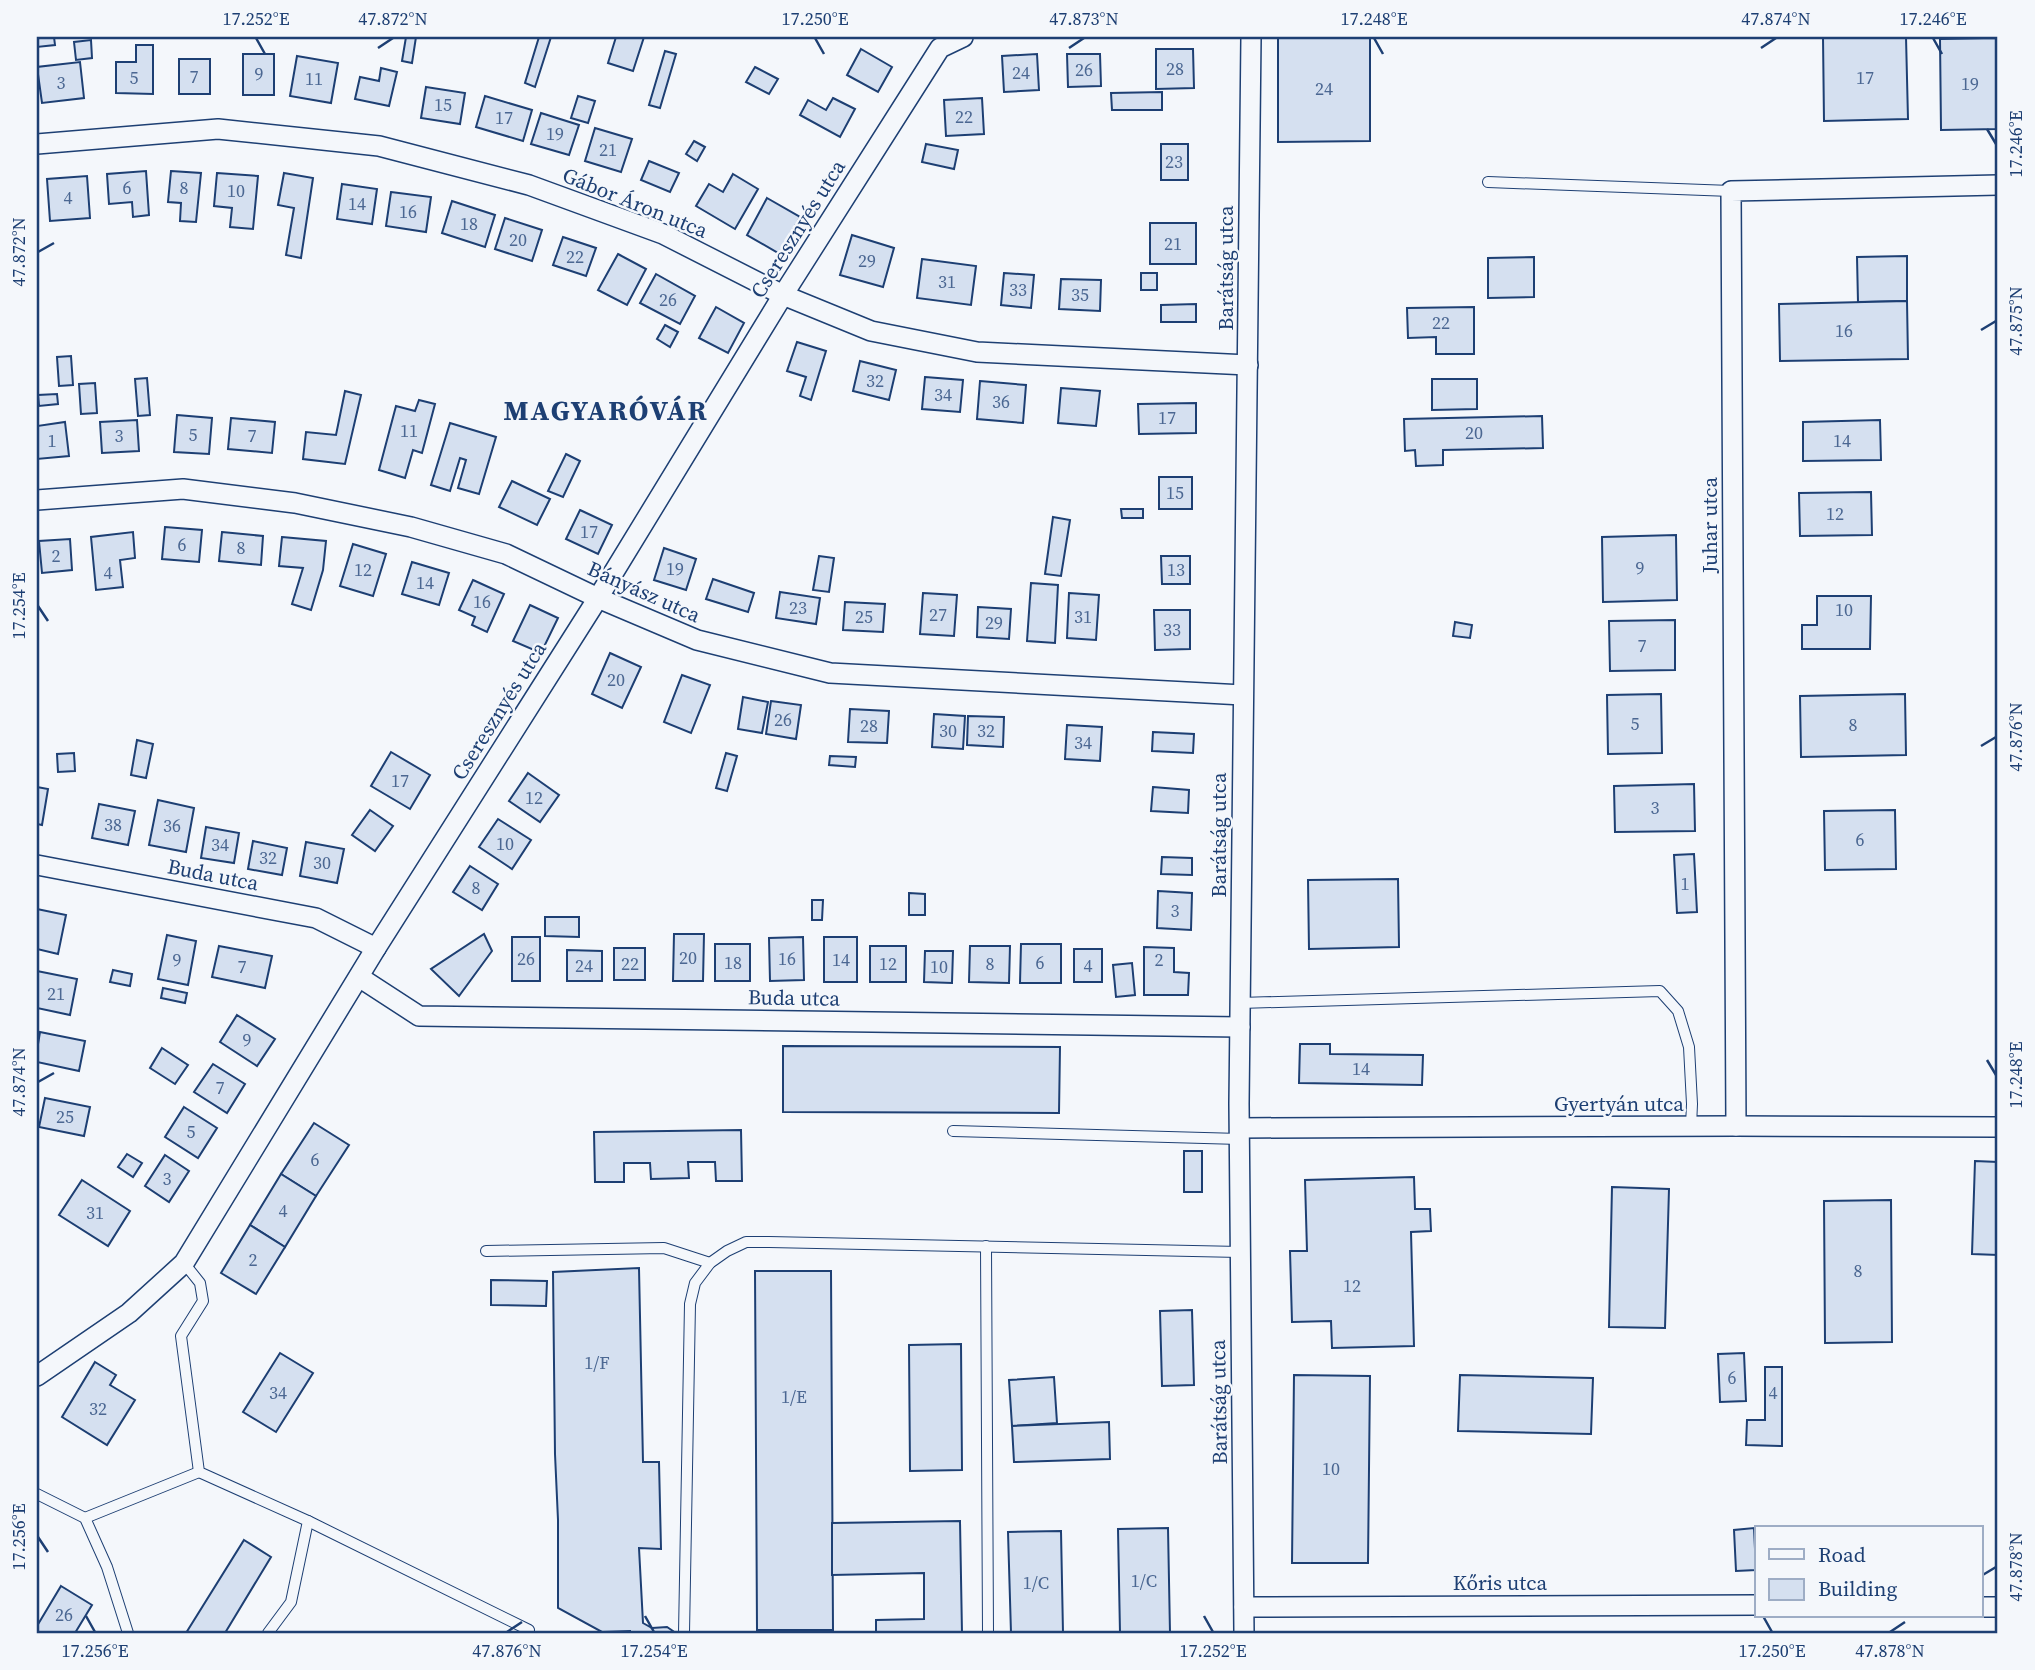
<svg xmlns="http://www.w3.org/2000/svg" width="2035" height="1670" font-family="'Source Serif 4',serif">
<rect width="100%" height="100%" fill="#f4f7fb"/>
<g fill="#d5e0f0" stroke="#1d3f73" stroke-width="2">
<polygon points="37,37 54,37 55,45 37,47"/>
<polygon points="406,37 416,37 412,63 402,61"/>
<polygon points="539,37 551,37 535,87 525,83"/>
<polygon points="616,37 644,37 633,71 608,63"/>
<polygon points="1278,37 1370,37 1370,141 1278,142"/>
<polygon points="1823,37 1906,37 1908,119 1824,121"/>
<polygon points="1998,38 1998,129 1941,130 1940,39"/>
<polygon points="91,40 92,58 76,60 74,42"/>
<polygon points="136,45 153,45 153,94 116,93 116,62 136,62"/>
<polygon points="861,49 892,67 878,92 847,75"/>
<polygon points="1156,49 1193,49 1194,88 1156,89"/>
<polygon points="665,51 676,54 660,108 649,105"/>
<rect x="243" y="54" width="31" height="41"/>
<polygon points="1037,54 1039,90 1004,92 1002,56"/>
<polygon points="1067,54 1100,54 1101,86 1068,87"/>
<polygon points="297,56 338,63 331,103 290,96"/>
<rect x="179" y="59" width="31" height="35"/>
<polygon points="80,62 84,98 42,103 37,67"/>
<polygon points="755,67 778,79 769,94 746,82"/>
<polygon points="381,68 397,72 389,106 355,99 360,77 379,81"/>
<polygon points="426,87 465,93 460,124 421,118"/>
<polygon points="1162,92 1162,110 1112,110 1111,93"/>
<polygon points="485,96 532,110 523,141 476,127"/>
<polygon points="578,96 595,101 588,123 571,118"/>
<polygon points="833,98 855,109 840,137 800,115 808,100 826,110"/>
<polygon points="982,98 984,134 946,136 944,100"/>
<polygon points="541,113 579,125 569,155 531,144"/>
<polygon points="595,128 632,139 621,172 585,161"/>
<polygon points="694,141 705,147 697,161 686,154"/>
<polygon points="926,144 958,150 954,169 922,162"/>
<rect x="1161" y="144" width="27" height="36"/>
<polygon points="649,161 679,173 670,192 641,180"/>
<polygon points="146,171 149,215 133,217 132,202 109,204 107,174"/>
<polygon points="171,171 201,173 196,222 180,221 181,203 168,202"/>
<polygon points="217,173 258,176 253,229 230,227 232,208 214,206"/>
<polygon points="284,173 313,178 301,258 286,255 294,208 278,205"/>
<polygon points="733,174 758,189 735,229 696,206 709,184 723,192"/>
<polygon points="87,176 90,218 50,221 47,179"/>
<polygon points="342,184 377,189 372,224 337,219"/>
<polygon points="391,192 431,197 426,232 386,226"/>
<polygon points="767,198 800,217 780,254 747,235"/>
<polygon points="452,201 495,215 485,247 442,233"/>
<polygon points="505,218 542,230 532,261 495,249"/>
<rect x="1150" y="223" width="46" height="41"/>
<polygon points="852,235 894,248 883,287 840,275"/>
<polygon points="563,237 596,248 586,276 553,265"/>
<polygon points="618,254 646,269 627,305 598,290"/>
<polygon points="1907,256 1907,301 1858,302 1857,257"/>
<polygon points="1534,257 1534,297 1488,298 1488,258"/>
<polygon points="922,259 976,266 971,305 917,298"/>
<polygon points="1004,273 1034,275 1031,308 1001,305"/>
<rect x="1141" y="273" width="16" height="17"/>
<polygon points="656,274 695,296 680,324 640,303"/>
<polygon points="1061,279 1101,280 1100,311 1059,309"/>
<polygon points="1907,301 1908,359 1780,361 1779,304"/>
<polygon points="1196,304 1196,322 1161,322 1161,305"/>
<polygon points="716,307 744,323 728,353 699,338"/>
<polygon points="1474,307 1474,354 1436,354 1436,337 1408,338 1407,308"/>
<polygon points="665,325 678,332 670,347 657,339"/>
<polygon points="797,342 826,351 811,400 800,396 806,377 787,371"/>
<polygon points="71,356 73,385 59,386 57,357"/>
<polygon points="860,361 896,370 889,400 853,391"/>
<polygon points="925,377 963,380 960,412 922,409"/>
<polygon points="147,378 150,415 138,416 135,379"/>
<polygon points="1432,379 1477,379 1477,409 1432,410"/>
<polygon points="980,381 1026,385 1023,423 977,419"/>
<polygon points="95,383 97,413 81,414 79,384"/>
<polygon points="1061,388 1100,391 1096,426 1058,423"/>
<polygon points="345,391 361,395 345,464 303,459 306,432 336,435"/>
<polygon points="57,394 58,404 39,406 38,395"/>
<polygon points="419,400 435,404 422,453 413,450 405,478 379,470 396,406 415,411"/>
<polygon points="1196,403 1196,433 1139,434 1138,404"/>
<polygon points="177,415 212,418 209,454 174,452"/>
<polygon points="1542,416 1543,448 1443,450 1443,465 1416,466 1415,450 1405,451 1404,419"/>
<polygon points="231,418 275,422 272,453 228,449"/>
<polygon points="137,420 139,451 102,453 100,422"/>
<polygon points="1880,420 1881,460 1803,461 1803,422"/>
<polygon points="65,422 69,456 37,459 37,426"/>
<polygon points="450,423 496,437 479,494 458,488 466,460 460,458 450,491 431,485"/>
<polygon points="566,454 580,461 563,497 548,491"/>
<rect x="1159" y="477" width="33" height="32"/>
<polygon points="512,481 550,499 537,525 499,507"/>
<polygon points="1871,492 1872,535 1800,536 1799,493"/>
<polygon points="1121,509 1143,509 1143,518 1122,518"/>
<polygon points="580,510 612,525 598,554 566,539"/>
<polygon points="1053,517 1070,520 1061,576 1045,574"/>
<polygon points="165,527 202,530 199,562 162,559"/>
<polygon points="133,532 135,558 120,560 123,587 96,590 91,537"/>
<polygon points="222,532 263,536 261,565 219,561"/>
<polygon points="1676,535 1677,600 1603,602 1602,537"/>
<polygon points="282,537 326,541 323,570 311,610 292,604 303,568 279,566"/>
<polygon points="70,539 72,570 42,573 39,541"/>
<polygon points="353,544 386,554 373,596 340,586"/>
<polygon points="664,548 696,559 686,590 654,580"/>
<polygon points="819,556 834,558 829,592 813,590"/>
<polygon points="1161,556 1190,556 1190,584 1162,584"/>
<polygon points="412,562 449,573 439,605 402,594"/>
<polygon points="713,579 754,593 748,612 706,599"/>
<polygon points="473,580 504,594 487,632 472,625 475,617 459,610"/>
<polygon points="1031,583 1058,585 1055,643 1027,641"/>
<polygon points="780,592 820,598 816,624 776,618"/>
<polygon points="923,593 957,595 954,636 920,634"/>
<polygon points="1069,593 1099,595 1096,640 1067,638"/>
<polygon points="1817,596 1871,596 1870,649 1802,649 1802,625 1817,625"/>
<polygon points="845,602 885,604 883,632 843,630"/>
<polygon points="530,605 558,618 541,653 513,641"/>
<polygon points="978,607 1011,609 1009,639 977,637"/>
<polygon points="1154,610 1190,610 1190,649 1155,650"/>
<polygon points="1675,620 1675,670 1610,671 1609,621"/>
<polygon points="1455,622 1472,625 1470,638 1453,636"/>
<polygon points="610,653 641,667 622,708 592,694"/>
<polygon points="682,675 710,685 691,733 664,722"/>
<polygon points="1661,694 1662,753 1608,754 1607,695"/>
<polygon points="1905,694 1906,755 1801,757 1800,696"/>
<polygon points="743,697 768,702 762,733 738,729"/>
<polygon points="771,701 801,705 796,739 766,734"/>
<polygon points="850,709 889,711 887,743 848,742"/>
<polygon points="934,714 965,716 963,749 932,747"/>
<polygon points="968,716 1004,717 1003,747 967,745"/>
<polygon points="1067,725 1102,727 1100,761 1065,759"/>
<polygon points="1153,732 1194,734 1193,753 1152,751"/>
<polygon points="137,740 153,744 146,778 131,775"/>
<polygon points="391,752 430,775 410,809 371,786"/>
<polygon points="74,753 75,771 58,772 57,754"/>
<polygon points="726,753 737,756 727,791 716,788"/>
<polygon points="830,756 856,757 855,767 829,765"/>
<polygon points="528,773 559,795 540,822 509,801"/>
<polygon points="1694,784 1695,831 1615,832 1614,786"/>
<polygon points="37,787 48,789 42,825 37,824"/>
<polygon points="1153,787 1189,790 1188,813 1151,811"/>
<polygon points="158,800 194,808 186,852 149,845"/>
<polygon points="99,804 135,811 128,845 92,838"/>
<polygon points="370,810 393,826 375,851 352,835"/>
<polygon points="1895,810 1896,869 1825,870 1824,811"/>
<polygon points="498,819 531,840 512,869 479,847"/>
<polygon points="206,827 239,833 234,863 201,858"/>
<polygon points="253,841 287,848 282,875 248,869"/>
<polygon points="306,842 344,849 337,883 300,876"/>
<polygon points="1694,854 1697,912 1677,913 1674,855"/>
<polygon points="1162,857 1192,858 1192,875 1161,874"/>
<polygon points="470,866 498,884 482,910 453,892"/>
<polygon points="1398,879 1399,947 1309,949 1308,880"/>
<polygon points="1158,891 1192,893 1191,930 1157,928"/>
<polygon points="909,893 925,894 925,915 909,915"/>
<polygon points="812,900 823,900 822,920 812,920"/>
<polygon points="37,909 66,915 58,954 37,949"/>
<polygon points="545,917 579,917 579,937 545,936"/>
<polygon points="484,934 492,951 459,996 431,969"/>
<polygon points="674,934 704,934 703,981 673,981"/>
<polygon points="167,935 196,941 188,985 158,979"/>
<rect x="512" y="937" width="28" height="44"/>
<polygon points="803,937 804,980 770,981 769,938"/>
<rect x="824" y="937" width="33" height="45"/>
<rect x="715" y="944" width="35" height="37"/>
<polygon points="1021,944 1061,944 1061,983 1020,983"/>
<polygon points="219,946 272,956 265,988 212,977"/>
<rect x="870" y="946" width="36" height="36"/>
<polygon points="970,946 1010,946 1009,983 969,982"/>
<polygon points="1144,947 1174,948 1174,972 1189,973 1188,995 1144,995"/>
<rect x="614" y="948" width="31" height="32"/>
<rect x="1074" y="949" width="28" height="33"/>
<polygon points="567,950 602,951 602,981 567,981"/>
<polygon points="925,951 953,951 952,983 924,982"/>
<polygon points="1132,963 1135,995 1116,997 1113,965"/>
<polygon points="113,970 132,974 130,986 110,982"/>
<polygon points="37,971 77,979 70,1015 37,1008"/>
<polygon points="163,988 187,993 185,1003 161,998"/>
<polygon points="237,1015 275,1039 257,1066 220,1042"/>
<polygon points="40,1032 85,1041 79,1071 37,1062 37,1050"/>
<polygon points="1300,1044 1330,1044 1330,1054 1423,1055 1422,1085 1299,1083"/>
<polygon points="783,1046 1060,1047 1059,1113 783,1112"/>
<polygon points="162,1048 188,1065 175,1084 150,1068"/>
<polygon points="213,1064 245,1084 227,1113 194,1092"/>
<polygon points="45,1098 90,1107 84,1136 39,1127"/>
<polygon points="184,1107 217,1128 198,1158 165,1137"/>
<polygon points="314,1123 349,1145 316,1196 281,1174"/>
<polygon points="741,1130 742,1181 716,1181 715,1162 688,1162 689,1178 651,1179 650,1163 624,1163 624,1182 595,1182 594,1132"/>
<rect x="1184" y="1151" width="18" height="41"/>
<polygon points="127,1154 142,1163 133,1177 118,1167"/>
<polygon points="165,1155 189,1171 169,1202 145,1186"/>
<polygon points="1975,1161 1998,1162 1998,1255 1972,1254"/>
<polygon points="281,1174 316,1196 285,1247 250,1225"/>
<polygon points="1414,1177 1415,1209 1430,1209 1431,1231 1411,1232 1414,1346 1332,1348 1331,1321 1292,1322 1290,1251 1307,1251 1305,1180"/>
<polygon points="82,1180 130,1211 108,1246 59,1215"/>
<polygon points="1612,1187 1669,1189 1665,1328 1609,1327"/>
<polygon points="1891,1200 1892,1342 1825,1343 1824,1201"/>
<polygon points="250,1225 285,1247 256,1294 221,1273"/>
<polygon points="639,1268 643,1462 659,1462 661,1549 639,1548 643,1623 652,1628 667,1627 673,1631 672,1633 630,1633 630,1631 602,1632 558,1608 558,1520 555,1454 553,1272"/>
<polygon points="755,1271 831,1271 833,1630 757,1630"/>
<polygon points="491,1280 547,1281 546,1306 491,1305"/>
<polygon points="1192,1310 1194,1385 1162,1386 1160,1311"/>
<polygon points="961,1344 962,1470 910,1471 909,1345"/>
<polygon points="280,1353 313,1373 276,1432 243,1412"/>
<polygon points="1744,1353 1746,1401 1720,1402 1718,1354"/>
<polygon points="95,1362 116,1375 110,1385 135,1400 107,1445 62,1417"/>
<polygon points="1765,1367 1782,1367 1782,1446 1746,1445 1747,1420 1765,1420"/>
<polygon points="1294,1375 1370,1376 1368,1563 1292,1563"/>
<polygon points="1460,1375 1593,1378 1591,1434 1458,1431"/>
<polygon points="1054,1377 1057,1423 1012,1426 1009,1380"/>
<polygon points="1109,1422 1110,1459 1014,1462 1012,1426"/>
<polygon points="960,1521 962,1633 876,1633 876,1620 924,1619 924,1573 832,1575 832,1523"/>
<polygon points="1168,1528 1170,1633 1120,1633 1118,1529"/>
<polygon points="1754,1528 1756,1570 1736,1571 1734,1530"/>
<polygon points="1061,1531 1063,1633 1011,1633 1008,1532"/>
<polygon points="244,1540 271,1557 225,1633 186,1633"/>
<polygon points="61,1586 92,1605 75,1633 37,1633 37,1626"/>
</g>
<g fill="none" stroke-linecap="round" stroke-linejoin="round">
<g stroke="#1d3f73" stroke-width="12">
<g id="service">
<polyline points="1488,182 1731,191"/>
<polyline points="1240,1003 1660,991 1678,1011 1689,1047 1692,1104 1691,1126"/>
<polyline points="953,1131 1240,1139"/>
<polyline points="986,1246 988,1633"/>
<polyline points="486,1251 664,1248 710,1263"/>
<polyline points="184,1263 200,1283 203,1301 181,1336 199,1472 308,1521 291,1602 268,1633"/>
<polyline points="37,1494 85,1518 107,1567 128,1633"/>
<polyline points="85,1518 199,1472"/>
<polyline points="308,1521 529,1630"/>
<polyline points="684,1633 690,1304 695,1283 710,1263 727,1251 746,1242 769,1242 1240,1252"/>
</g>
</g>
<g stroke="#1d3f73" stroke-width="22">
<g id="minor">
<polyline points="37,144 218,129 379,146 529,185 663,234 783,295 871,331 977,352 1248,365"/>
<polyline points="37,500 183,489 295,503 411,527 506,554 598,598 697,640 830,673 1243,695"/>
<polyline points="37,865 316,918 376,948"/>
<polyline points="359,977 419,1016 1240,1027"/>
<polyline points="1736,1126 1731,191 1998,185"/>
<polyline points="1240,1128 1736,1126 1998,1127"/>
<polyline points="37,1376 129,1313 184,1263 376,948 598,598 783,295 940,48 963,37"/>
<polyline points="1244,1607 1757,1605"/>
<polyline points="1981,1607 1998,1607"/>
<polyline points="1244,1633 1239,1104 1251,37"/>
</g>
</g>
<use href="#service" stroke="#f4f7fb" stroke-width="10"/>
<use href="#minor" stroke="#f4f7fb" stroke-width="19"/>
</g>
<path fill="none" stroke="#1d3f73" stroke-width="2.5" d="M256,38L265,54M815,38L824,54M1374,38L1383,54M1933,38L1942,54M378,48L393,38M1069,48L1084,38M1761,48L1776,38M1987,129L1996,144M38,252L54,243M1981,330L1996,321M38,606L48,621M1981,746L1996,737M1987,1060L1996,1075M38,1082L54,1073M38,1537L48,1552M1981,1576L1996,1567M86,1616L95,1632M645,1616L654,1632M1204,1616L1213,1632M1763,1616L1772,1632M507,1632L522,1622M1890,1632L1905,1622"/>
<g text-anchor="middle" stroke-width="5" stroke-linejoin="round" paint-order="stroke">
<g font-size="18" fill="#4b6792">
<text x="1175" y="75">28</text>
<text x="1084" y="76">26</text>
<text x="1021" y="79">24</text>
<text x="259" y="80">9</text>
<text x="194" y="83">7</text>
<text x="134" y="84">5</text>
<text x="1865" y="84">17</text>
<text x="314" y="85">11</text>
<text x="61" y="89">3</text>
<text x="1970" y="90">19</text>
<text x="1324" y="95">24</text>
<text x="443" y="111">15</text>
<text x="964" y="123">22</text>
<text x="504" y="124">17</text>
<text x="555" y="140">19</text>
<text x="608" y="156">21</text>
<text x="1174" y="168">23</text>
<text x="127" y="194">6</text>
<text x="184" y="194">8</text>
<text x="236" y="197">10</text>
<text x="68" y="204">4</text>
<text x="357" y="210">14</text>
<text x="408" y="218">16</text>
<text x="469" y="230">18</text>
<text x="518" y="246">20</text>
<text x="1173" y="250">21</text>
<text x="575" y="263">22</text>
<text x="867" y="267">29</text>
<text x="947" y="288">31</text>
<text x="1018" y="296">33</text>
<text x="1080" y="301">35</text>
<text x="668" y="306">26</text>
<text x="1441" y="329">22</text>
<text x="1844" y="337">16</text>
<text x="875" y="387">32</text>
<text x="943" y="401">34</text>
<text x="1001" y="408">36</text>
<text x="1167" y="424">17</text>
<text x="409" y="437">11</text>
<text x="1474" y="439">20</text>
<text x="193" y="441">5</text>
<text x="119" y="442">3</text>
<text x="252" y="442">7</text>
<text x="52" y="447">1</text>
<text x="1842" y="447">14</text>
<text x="1175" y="499">15</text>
<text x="1835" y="520">12</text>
<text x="589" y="538">17</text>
<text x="182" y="551">6</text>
<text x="241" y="554">8</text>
<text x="56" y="562">2</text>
<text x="1640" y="574">9</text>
<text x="675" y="575">19</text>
<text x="363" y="576">12</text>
<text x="1176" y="576">13</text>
<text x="108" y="579">4</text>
<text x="425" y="589">14</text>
<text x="482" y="608">16</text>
<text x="798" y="614">23</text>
<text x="1844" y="616">10</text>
<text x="938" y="621">27</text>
<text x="864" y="623">25</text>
<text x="1083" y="623">31</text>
<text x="994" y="629">29</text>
<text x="1172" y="636">33</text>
<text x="1642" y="652">7</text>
<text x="616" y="686">20</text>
<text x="783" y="726">26</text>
<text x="1635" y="730">5</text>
<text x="1853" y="731">8</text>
<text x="869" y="732">28</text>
<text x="948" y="737">30</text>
<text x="986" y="737">32</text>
<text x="1083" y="749">34</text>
<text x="400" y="787">17</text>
<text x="534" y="804">12</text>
<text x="1655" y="814">3</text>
<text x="113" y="831">38</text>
<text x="172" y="832">36</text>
<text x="1860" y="846">6</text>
<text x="505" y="850">10</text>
<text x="220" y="851">34</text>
<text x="268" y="864">32</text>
<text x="322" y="869">30</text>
<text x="1685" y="890">1</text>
<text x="476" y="894">8</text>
<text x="1175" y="917">3</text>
<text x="688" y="964">20</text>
<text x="526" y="965">26</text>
<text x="787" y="965">16</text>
<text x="177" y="966">9</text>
<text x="841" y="966">14</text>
<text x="1159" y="966">2</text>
<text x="733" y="969">18</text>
<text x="1040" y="969">6</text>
<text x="630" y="970">22</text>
<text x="888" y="970">12</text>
<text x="990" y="970">8</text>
<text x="584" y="972">24</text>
<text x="1088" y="972">4</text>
<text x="242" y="973">7</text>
<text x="939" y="973">10</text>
<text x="56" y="1000">21</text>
<text x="247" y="1046">9</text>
<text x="1361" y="1075">14</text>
<text x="220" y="1094">7</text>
<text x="65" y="1123">25</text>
<text x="191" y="1138">5</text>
<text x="315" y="1166">6</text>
<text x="167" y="1185">3</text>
<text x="283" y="1217">4</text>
<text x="95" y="1219">31</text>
<text x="253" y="1266">2</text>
<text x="1858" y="1277">8</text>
<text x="1352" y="1292">12</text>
<text x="597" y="1369">1/F</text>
<text x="1732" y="1384">6</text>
<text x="278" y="1399">34</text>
<text x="1773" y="1399">4</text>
<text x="794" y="1403">1/E</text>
<text x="98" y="1415">32</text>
<text x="1331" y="1475">10</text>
<text x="1144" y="1587">1/C</text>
<text x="1036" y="1589">1/C</text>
<text x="64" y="1621">26</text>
</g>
<g font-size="21" fill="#1d3f73" stroke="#f4f7fb">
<text transform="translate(635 203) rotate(22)" y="7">Gábor Áron utca</text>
<text transform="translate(798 229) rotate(-58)" y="7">Cseresznyés utca</text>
<text transform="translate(1226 268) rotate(-90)" y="7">Barátság utca</text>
<text transform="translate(1710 525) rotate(-90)" y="7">Juhar utca</text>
<text transform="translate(644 592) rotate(24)" y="7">Bányász utca</text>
<text transform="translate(499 711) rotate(-58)" y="7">Cseresznyés utca</text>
<text transform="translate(1219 835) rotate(-90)" y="7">Barátság utca</text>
<text transform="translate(213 875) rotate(11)" y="7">Buda utca</text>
<text transform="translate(794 998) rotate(1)" y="7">Buda utca</text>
<text x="1619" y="1111">Gyertyán utca</text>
<text transform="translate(1219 1402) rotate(-91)" y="7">Barátság utca</text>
<text x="1500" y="1590">Kőris utca</text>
</g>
<g font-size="28" font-weight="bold" letter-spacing="2" fill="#1d3f73" stroke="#f4f7fb">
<text x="606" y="420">MAGYARÓVÁR</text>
</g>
</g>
<rect width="2035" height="1670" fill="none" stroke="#f4f7fb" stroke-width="77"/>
<rect x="1755" y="1526" width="228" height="91" fill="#f4f7fb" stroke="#9eadc5" stroke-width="2"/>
<rect x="1769" y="1549" width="35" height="10" fill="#f4f7fb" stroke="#9eadc5" stroke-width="2"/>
<text x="1818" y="1562" font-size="21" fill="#1d3f73">Road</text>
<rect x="1769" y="1579" width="35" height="21" fill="#d5e0f0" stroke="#9eadc5" stroke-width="2"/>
<text x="1818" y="1596" font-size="21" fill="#1d3f73">Building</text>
<rect x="38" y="38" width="1958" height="1594" fill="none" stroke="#1d3f73" stroke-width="2.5"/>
<g font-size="18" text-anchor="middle" fill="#1d3f73">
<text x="256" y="25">17.252°E</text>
<text x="393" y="25">47.872°N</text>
<text x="815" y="25">17.250°E</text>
<text x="1084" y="25">47.873°N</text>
<text x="1374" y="25">17.248°E</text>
<text x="1776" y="25">47.874°N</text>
<text x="1933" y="25">17.246°E</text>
<text transform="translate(2016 144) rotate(-90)" y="6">17.246°E</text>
<text transform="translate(19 252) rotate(-90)" y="6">47.872°N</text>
<text transform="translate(2016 321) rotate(-90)" y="6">47.875°N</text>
<text transform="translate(19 606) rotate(-90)" y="6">17.254°E</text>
<text transform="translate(2016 737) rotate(-90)" y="6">47.876°N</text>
<text transform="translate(2016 1075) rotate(-90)" y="6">17.248°E</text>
<text transform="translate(19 1082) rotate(-90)" y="6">47.874°N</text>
<text transform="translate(19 1537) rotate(-90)" y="6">17.256°E</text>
<text transform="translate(2016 1567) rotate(-90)" y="6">47.878°N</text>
<text x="95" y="1657">17.256°E</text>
<text x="507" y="1657">47.876°N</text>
<text x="654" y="1657">17.254°E</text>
<text x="1213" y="1657">17.252°E</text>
<text x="1772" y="1657">17.250°E</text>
<text x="1890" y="1657">47.878°N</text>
</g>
</svg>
